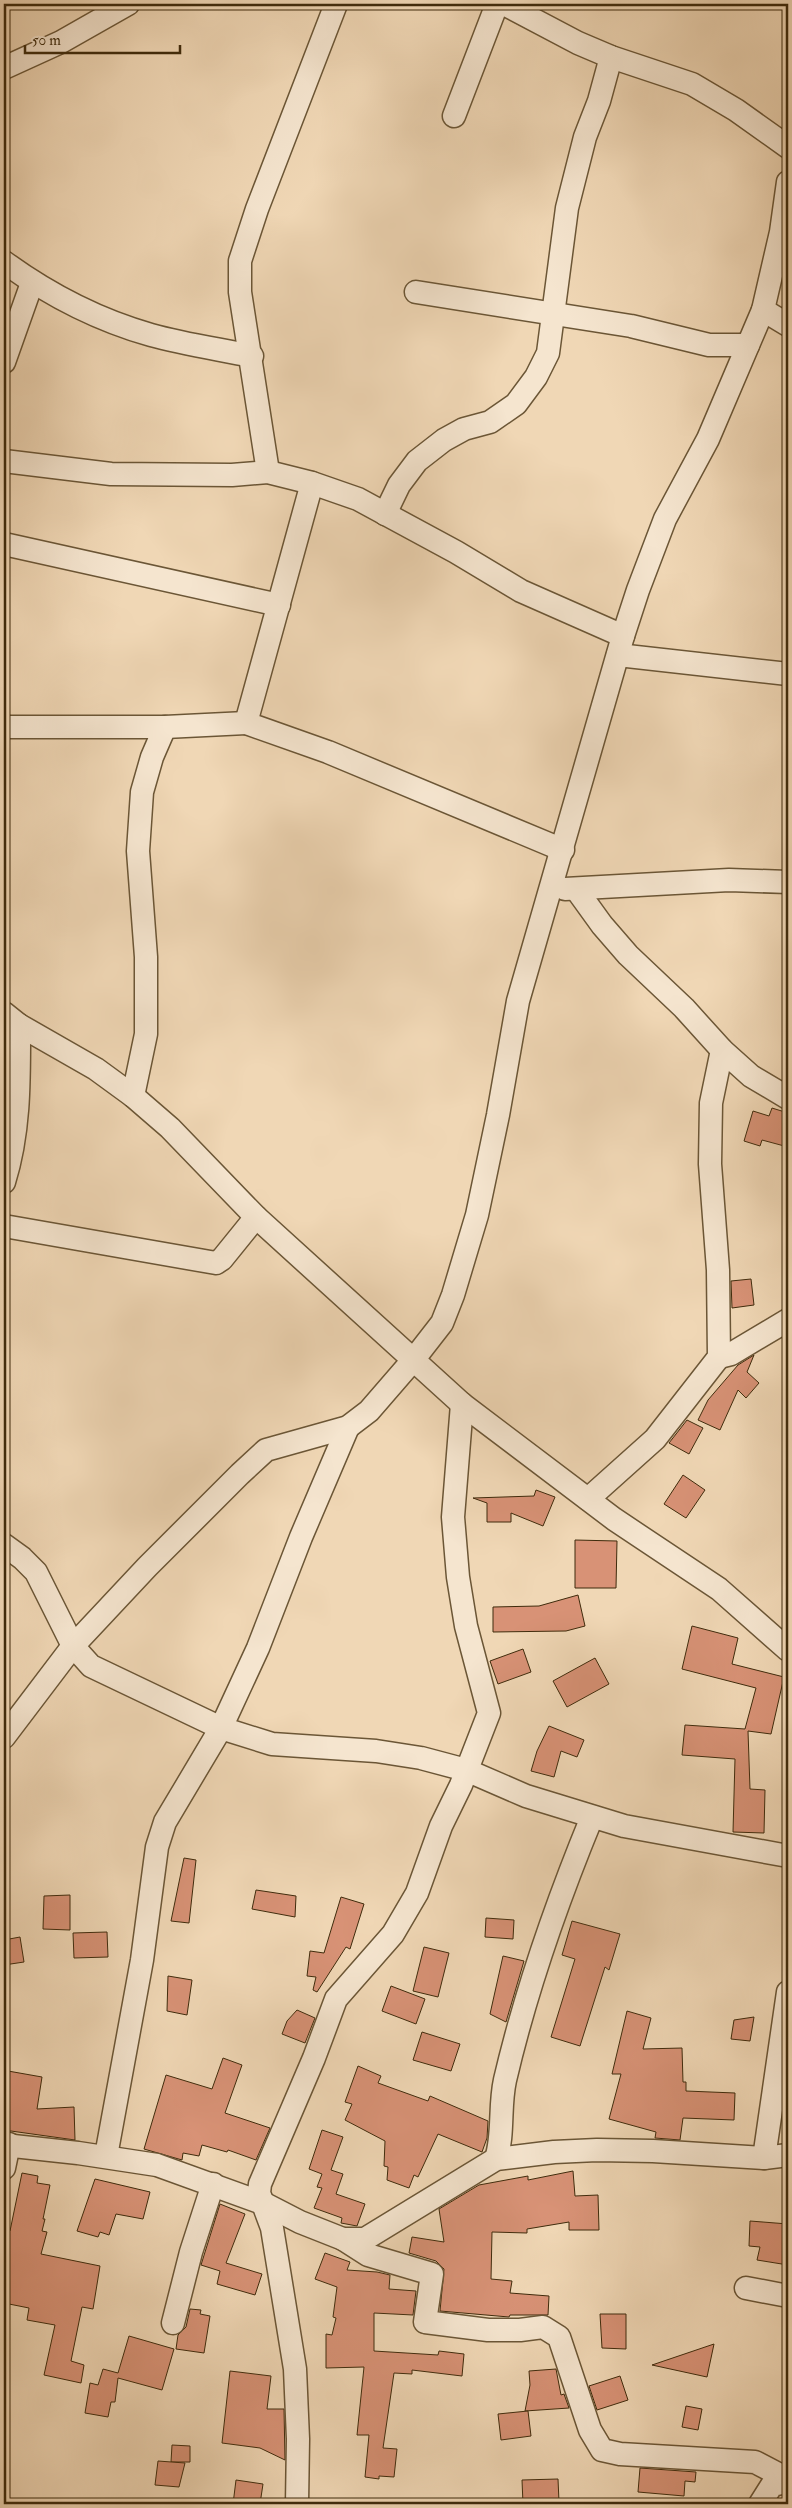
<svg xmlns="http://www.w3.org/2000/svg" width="792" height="2508" font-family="'IM FELL Double Pica',serif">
<rect width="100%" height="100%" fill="#f0d7b5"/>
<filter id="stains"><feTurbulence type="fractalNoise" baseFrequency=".004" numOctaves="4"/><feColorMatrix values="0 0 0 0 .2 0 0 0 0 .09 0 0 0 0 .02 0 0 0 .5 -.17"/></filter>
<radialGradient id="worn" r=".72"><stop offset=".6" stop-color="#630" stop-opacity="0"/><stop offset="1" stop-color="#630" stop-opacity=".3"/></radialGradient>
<g fill="#d89276" stroke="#3f2b0c">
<polygon points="772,1108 788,1113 788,1147 762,1140 760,1146 744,1141 753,1111 769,1116"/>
<polygon points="751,1279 754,1305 732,1308 731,1281"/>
<polygon points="754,1355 747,1372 759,1383 746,1398 738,1390 720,1430 698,1420 708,1400 738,1365"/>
<polygon points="687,1420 703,1428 689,1454 669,1443"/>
<polygon points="683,1475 705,1490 686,1518 664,1504"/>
<polygon points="536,1490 555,1497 543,1526 511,1513 511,1522 487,1522 487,1503 473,1498 534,1496"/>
<polygon points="575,1540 617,1541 616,1588 575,1588"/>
<polygon points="578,1595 585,1626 566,1631 493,1632 493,1607 539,1606"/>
<polygon points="692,1626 738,1638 732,1664 784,1677 771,1734 748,1731 750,1789 765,1790 764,1833 733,1832 735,1759 682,1755 685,1725 745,1729 756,1688 682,1669"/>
<polygon points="523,1649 531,1672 498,1684 490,1661"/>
<polygon points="595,1658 609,1684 567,1707 553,1681"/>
<polygon points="549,1726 584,1740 577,1757 561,1751 554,1777 531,1771 537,1751"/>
<polygon points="184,1858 196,1860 189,1923 171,1921"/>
<polygon points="256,1890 296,1896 295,1917 252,1909"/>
<polygon points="70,1895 70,1930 43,1929 44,1896"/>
<polygon points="341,1897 364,1904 350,1949 346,1947 317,1992 313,1990 316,1977 307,1976 310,1951 324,1953"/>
<polygon points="486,1918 514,1920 513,1939 485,1937"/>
<polygon points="572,1921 620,1934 609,1970 605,1967 580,2046 551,2037 575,1959 562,1955"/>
<polygon points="107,1932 108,1957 74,1958 73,1933"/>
<polygon points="20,1937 24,1962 4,1965 4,1940"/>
<polygon points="424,1947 449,1953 438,1997 413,1991"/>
<polygon points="503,1956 524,1961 506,2022 490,2014"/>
<polygon points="168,1976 192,1980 187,2015 167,2011"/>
<polygon points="391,1986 425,1999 416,2024 382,2011"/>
<polygon points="297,2010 315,2018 305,2043 282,2034 287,2021"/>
<polygon points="627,2011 651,2018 643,2049 682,2048 683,2082 686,2082 686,2091 735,2093 734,2120 683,2118 680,2140 655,2138 656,2132 609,2119 621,2074 612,2074"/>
<polygon points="754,2017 750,2041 731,2039 734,2020"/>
<polygon points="422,2032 460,2044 451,2071 413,2060"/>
<polygon points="223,2058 242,2065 225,2113 270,2128 256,2160 228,2150 227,2152 202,2145 199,2156 183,2153 182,2160 144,2149 166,2075 212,2089"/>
<polygon points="358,2066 381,2076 378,2083 428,2101 430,2096 488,2121 487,2138 482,2152 438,2134 418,2177 414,2175 409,2188 387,2180 388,2167 384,2166 385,2141 345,2120 352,2104 345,2102"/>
<polygon points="8,2071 42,2077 37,2109 74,2107 75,2140 11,2131 4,2132 4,2102"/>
<polygon points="322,2130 343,2137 331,2170 343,2174 336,2194 365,2204 357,2226 341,2223 342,2218 314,2208 322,2188 317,2187 322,2174 309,2169"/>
<polygon points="573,2171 575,2196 598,2195 599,2230 569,2230 569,2222 527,2229 527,2233 492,2232 491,2279 512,2281 510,2293 549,2296 548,2315 510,2315 509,2317 440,2311 444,2269 436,2261 409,2253 412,2237 444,2242 439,2209 479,2185 528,2176 528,2180"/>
<polygon points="22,2173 38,2176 37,2183 50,2185 43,2219 45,2219 42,2231 47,2232 41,2254 100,2266 93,2309 82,2307 71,2361 84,2365 81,2383 44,2375 55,2325 27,2320 29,2308 4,2303 4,2229 10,2231"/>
<polygon points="95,2179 150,2192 143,2219 116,2214 109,2235 100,2232 98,2237 77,2231"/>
<polygon points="220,2204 245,2214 226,2263 262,2274 255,2295 217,2284 220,2271 201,2265"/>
<polygon points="750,2221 788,2224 788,2265 757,2260 760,2247 749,2246"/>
<polygon points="325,2253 350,2262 347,2270 377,2272 390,2275 389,2289 416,2291 413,2315 374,2313 374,2351 438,2355 439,2351 464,2354 462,2376 412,2370 412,2374 394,2373 383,2448 397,2449 394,2477 379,2476 379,2479 365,2477 369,2435 357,2435 364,2367 326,2368 326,2334 332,2335 336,2318 333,2317 337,2287 315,2279"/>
<polygon points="190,2309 201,2310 200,2314 210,2316 204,2353 176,2349 178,2335 186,2327"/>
<polygon points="600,2314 626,2314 626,2349 602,2348"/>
<polygon points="129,2336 174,2349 162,2390 118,2378 115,2402 111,2402 108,2417 85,2413 90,2383 98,2385 103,2369 118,2373"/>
<polygon points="714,2344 707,2377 652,2365"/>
<polygon points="556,2369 561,2395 564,2394 569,2408 525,2411 530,2385 529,2371"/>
<polygon points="230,2371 271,2376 267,2409 284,2409 285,2460 260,2448 222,2443"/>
<polygon points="620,2376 628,2400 597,2410 589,2386"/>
<polygon points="686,2406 702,2409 698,2430 682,2427"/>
<polygon points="528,2411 531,2436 501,2440 498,2414"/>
<polygon points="172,2445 190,2446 190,2462 171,2462"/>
<polygon points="158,2461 185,2463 179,2487 155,2485"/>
<polygon points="640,2468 696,2472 695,2482 685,2481 684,2496 638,2492"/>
<polygon points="558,2479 559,2502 523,2504 522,2480"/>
<polygon points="236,2480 263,2484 260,2504 233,2504"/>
</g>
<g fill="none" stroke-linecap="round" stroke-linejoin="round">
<g stroke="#6b5636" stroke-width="25">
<g id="street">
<polyline points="504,4 578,43 611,57 692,84 736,110 788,147"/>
<polyline points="4,68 61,42 128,4"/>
<polyline points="454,116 497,4"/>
<path d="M4,262C48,294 98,320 151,335C183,344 218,349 252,356"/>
<polyline points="416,292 631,326 709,345 748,345"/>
<polyline points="763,310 788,325"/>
<polyline points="4,362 32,283"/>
<polyline points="4,461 111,474 232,475 268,472 312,483 358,499 456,552 521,591 623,636"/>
<polyline points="268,472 240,292 240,261 257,209 336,4"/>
<polyline points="312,483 246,723 328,752 563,850"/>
<polyline points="385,514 399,485 417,461 444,440 464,429 490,422 516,404 536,377 548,353 567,208 585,137 599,101 611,57"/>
<polyline points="4,544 279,605"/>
<polyline points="618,655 788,674"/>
<polyline points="4,727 165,727 246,723"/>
<polyline points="565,889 729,880 788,882"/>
<polyline points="576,889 602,925 628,955 684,1008 722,1050 751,1076 788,1098"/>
<polyline points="4,1013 19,1025 96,1069 133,1096 170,1128 256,1217 462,1404 614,1519 719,1589 788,1650"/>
<polyline points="133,1096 146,1034 146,957 138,851 142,792 152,757 165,727"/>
<path d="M4,1182C20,1131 19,1078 19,1025"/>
<polyline points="4,1226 216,1263 222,1259 256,1217"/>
<polyline points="719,1357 731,1354 788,1320"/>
<polyline points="588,1499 655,1439 719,1357 718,1270 710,1164 711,1103 722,1050"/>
<polyline points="4,1545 22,1558 36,1572 73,1646 91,1666 221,1728 272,1744 376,1751 421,1758 466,1770 526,1796 624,1826 788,1856"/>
<polyline points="4,1737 73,1646 147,1567 240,1474 266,1450 348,1427 369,1411 414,1359 442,1323 453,1295 477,1215 498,1115 518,1001 623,636 638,590 665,519 708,439 763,310 781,232 788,182"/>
<polyline points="4,2145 78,2153 157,2165 265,2204 300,2222 343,2239 365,2239 496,2159 554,2152 597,2150 653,2151 764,2158 788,2155"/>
<polyline points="106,2156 142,1960 157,1847 165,1822 221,1728 258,1648 301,1537 348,1427"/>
<polyline points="764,2158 788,1992"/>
<path d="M496,2159C504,2134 499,2107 505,2080C526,1990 557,1902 592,1817"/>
<polyline points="4,2168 9,2144"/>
<polyline points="343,2239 368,2255 432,2274 425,2322 488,2330 520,2330 543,2327 559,2337 590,2430 602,2450 620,2454 755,2462 780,2475"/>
<polyline points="746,2288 788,2296"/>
<polyline points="173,2323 191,2252 213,2184"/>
<polyline points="297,2504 298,2439 295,2369 272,2228 259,2193 260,2184 314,2058 336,1999 393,1934 417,1893 441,1826 461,1785 489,1713 466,1626 458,1577 453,1517 462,1404"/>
<polyline points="760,2504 772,2485 782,2483"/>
</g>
</g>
<use href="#street" stroke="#f5e5cf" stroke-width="22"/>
</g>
<rect width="792" height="2508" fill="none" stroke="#f0d7b5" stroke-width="20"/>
<rect x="5" y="5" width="782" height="2498" fill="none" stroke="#3f2b0c" stroke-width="2.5"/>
<rect x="10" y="10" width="772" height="2488" fill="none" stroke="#3f2b0c"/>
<path d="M25 45v8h155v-8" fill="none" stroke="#3f2b0c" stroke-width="2.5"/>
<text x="32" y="45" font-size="15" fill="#3f2b0c" stroke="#f5e5cf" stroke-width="4" paint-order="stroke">50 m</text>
<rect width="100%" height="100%" filter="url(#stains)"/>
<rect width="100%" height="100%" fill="url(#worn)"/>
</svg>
